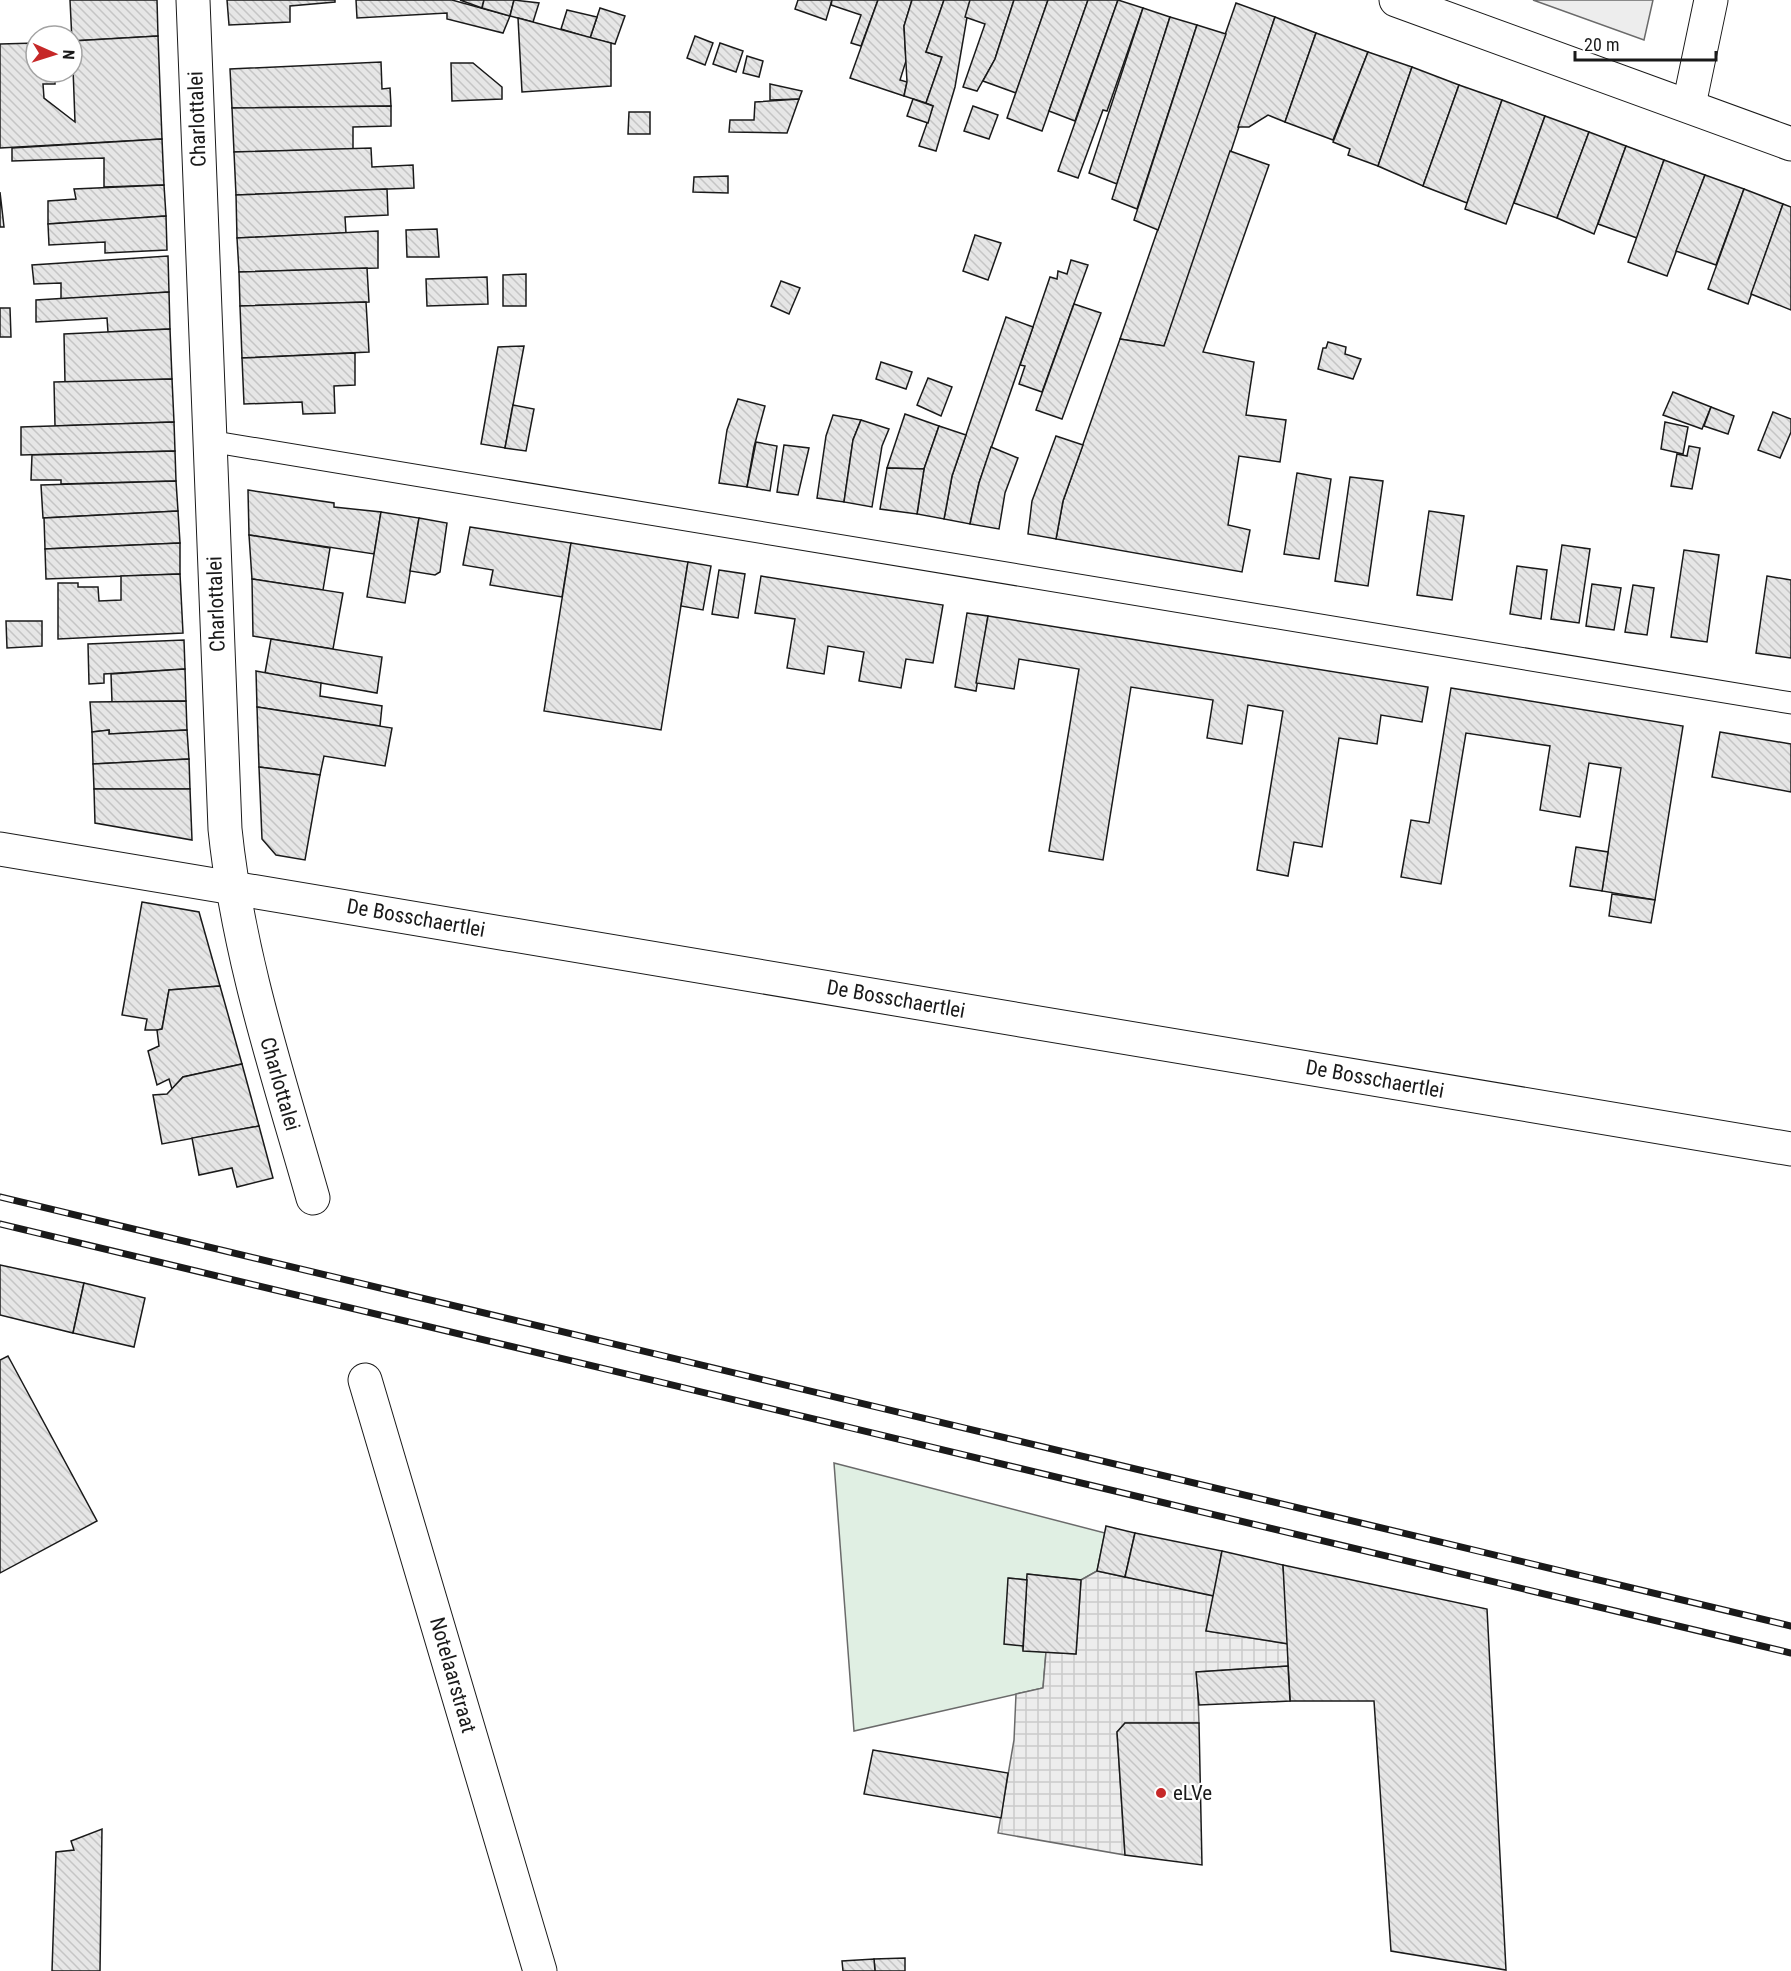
<svg xmlns="http://www.w3.org/2000/svg" width="1791" height="1971" font-family="'Roboto Condensed',sans-serif">
<defs>
<pattern id="plaza-grid" width="8" height="8" patternUnits="userSpaceOnUse" patternTransform="scale(1.5)"><rect width="8" height="8" fill="#ededed"/><path d="M0 4h8M4 0v8" fill="none" stroke="#cbcbcb"/></pattern>
<pattern id="building-back-hatch" width="6" height="6" patternUnits="userSpaceOnUse" patternTransform="scale(1.5)"><rect width="6" height="6" fill="#e6e6e6"/><path d="M-1 5l2 2M0 0l6 6M5-1l2 2" fill="none" stroke="#c5c5c5"/></pattern>
</defs>
<rect width="100%" height="100%" fill="#fff"/>
<polygon fill="#e0efe3" stroke="#6a6a6a" stroke-width="1.5" points="834,1463 1105,1533 1097,1571 1081,1580 1028,1574 1027,1580 1009,1578 1023,1650 1046,1652 1043,1688 854,1731"/>
<polygon fill="#ededed" stroke="#6a6a6a" stroke-width="1.5" points="1533,0 1653,0 1644,40"/>
<polygon fill="url(#plaza-grid)" stroke="#6a6a6a" stroke-width="1.5" points="1097,1571 1214,1596 1206,1631 1289,1644 1288,1666 1197,1672 1199,1723 1125,1723 1117,1732 1125,1855 998,1833 1014,1740 1016,1694 1043,1688 1046,1652 1076,1654 1081,1580"/>
<g fill="url(#building-back-hatch)" stroke="#1a1a1a" stroke-width="1.5">
<polygon points="70,0 157,0 158,36 72,41"/>
<polygon points="227,0 335,0 335,2 290,6 290,22 229,25"/>
<polygon points="356,0 452,0 510,16 503,33 447,19 447,13 357,18"/>
<polygon points="460,0 484,0 482,8"/>
<polygon points="484,0 514,0 510,16 482,8"/>
<polygon points="514,0 539,3 533,22 510,16"/>
<polygon points="798,0 832,0 826,20 795,9"/>
<polygon points="832,0 878,0 861,46 851,43 861,15 831,5"/>
<polygon points="878,0 912,0 904,26 906,61 900,80 907,82 904,96 850,78"/>
<polygon points="912,0 944,0 926,52 942,57 926,103 904,96 907,82 904,26"/>
<polygon points="944,0 970,0 955,87 936,151 919,146 933,106 926,103 942,57 926,52"/>
<polygon points="970,0 1014,0 995,59 977,91 963,87 985,24 965,17"/>
<polygon points="1014,0 1048,0 1016,93 983,81 995,59"/>
<polygon points="1048,0 1088,0 1042,131 1007,118"/>
<polygon points="1088,0 1118,0 1075,121 1049,111"/>
<polygon points="1118,0 1143,8 1107,111 1103,110 1078,178 1058,171"/>
<polygon points="1236,3 1275,17 1191,273 1164,346 1120,339"/>
<polygon points="600,8 625,16 615,44 590,38"/>
<polygon points="1143,8 1170,17 1117,184 1089,173"/>
<polygon points="567,10 597,17 590,38 561,29"/>
<polygon points="1170,17 1197,25 1137,209 1112,199"/>
<polygon points="1275,17 1316,33 1285,122 1268,115 1249,127 1238,127"/>
<polygon points="518,18 611,43 611,86 522,92"/>
<polygon points="1197,25 1226,34 1158,230 1134,220"/>
<polygon points="1316,33 1368,52 1333,140 1285,122"/>
<polygon points="158,36 162,139 0,148 0,44 36,43 36,72 55,72 55,84 43,84 44,98 75,122 72,41"/>
<polygon points="695,36 713,43 705,65 687,58"/>
<polygon points="720,43 743,51 736,72 713,64"/>
<polygon points="1368,52 1412,67 1378,166 1348,155 1350,149 1333,142"/>
<polygon points="747,56 763,61 759,77 743,73"/>
<polygon points="381,62 382,89 390,88 391,106 232,108 230,69"/>
<polygon points="451,63 473,63 502,87 502,99 452,101"/>
<polygon points="1412,67 1459,85 1423,186 1378,166"/>
<polygon points="770,84 802,91 799,99 770,100"/>
<polygon points="1459,85 1502,100 1467,203 1423,186"/>
<polygon points="799,99 787,133 729,132 730,120 754,120 755,102"/>
<polygon points="913,99 933,106 928,123 907,116"/>
<polygon points="1502,100 1545,116 1506,224 1465,209"/>
<polygon points="391,106 391,126 353,127 353,149 234,152 232,108"/>
<polygon points="973,106 998,115 989,139 964,131"/>
<polygon points="629,112 650,112 650,134 628,134"/>
<polygon points="1545,116 1589,132 1557,218 1514,203"/>
<polygon points="1589,132 1626,146 1594,234 1557,218"/>
<polygon points="162,139 164,185 104,187 104,158 12,161 12,148"/>
<polygon points="1626,146 1664,160 1637,238 1598,224"/>
<polygon points="371,148 372,167 413,165 414,188 236,195 234,152"/>
<polygon points="1230,151 1269,165 1203,352 1254,362 1246,415 1286,420 1280,462 1239,456 1228,525 1250,530 1242,572 1056,539 1063,501 1120,339 1164,346"/>
<polygon points="1664,160 1705,175 1667,276 1628,262"/>
<polygon points="1705,175 1744,189 1716,265 1676,251"/>
<polygon points="728,176 728,193 693,192 694,177"/>
<polygon points="164,185 166,216 48,224 48,201 76,199 74,189"/>
<polygon points="387,189 388,215 345,217 346,233 237,238 236,195"/>
<polygon points="1744,189 1783,204 1748,304 1708,289"/>
<polygon points="0,192 4,227 0,227"/>
<polygon points="1783,204 1791,207 1791,310 1751,294"/>
<polygon points="166,216 167,250 105,253 105,242 49,245 48,224"/>
<polygon points="437,229 439,257 407,257 406,230"/>
<polygon points="378,231 378,268 239,272 237,238"/>
<polygon points="975,235 1001,243 988,280 963,271"/>
<polygon points="168,256 169,292 61,299 61,283 34,284 32,265"/>
<polygon points="1071,260 1088,265 1042,392 1019,384 1025,366 1020,365 1050,277 1057,279 1058,271 1067,274"/>
<polygon points="367,268 369,302 240,306 239,272"/>
<polygon points="526,274 526,306 503,306 503,275"/>
<polygon points="487,277 488,304 427,306 426,279"/>
<polygon points="781,281 800,288 789,314 771,306"/>
<polygon points="169,292 170,329 108,332 107,318 36,322 36,300"/>
<polygon points="366,302 369,352 242,358 240,306"/>
<polygon points="1074,304 1101,313 1062,419 1036,410"/>
<polygon points="0,308 10,308 11,337 0,337"/>
<polygon points="1006,317 1033,327 979,483 970,524 944,519 952,476"/>
<polygon points="170,329 172,379 65,383 64,334"/>
<polygon points="1328,342 1346,347 1345,354 1361,359 1353,379 1318,369 1323,348 1326,348"/>
<polygon points="524,346 505,448 481,444 498,347"/>
<polygon points="355,353 355,385 334,386 335,413 303,414 302,402 244,404 242,358"/>
<polygon points="881,362 912,372 906,389 876,379"/>
<polygon points="928,378 952,387 941,416 917,405"/>
<polygon points="172,379 174,422 55,426 54,382"/>
<polygon points="1673,392 1711,407 1702,429 1663,415"/>
<polygon points="738,399 765,406 754,447 747,487 719,483 727,430"/>
<polygon points="513,405 534,409 526,451 505,448"/>
<polygon points="1711,407 1734,416 1728,434 1704,426"/>
<polygon points="1773,412 1791,419 1791,432 1780,458 1758,450"/>
<polygon points="905,414 939,426 924,469 887,468"/>
<polygon points="833,415 861,420 853,440 844,502 817,498 826,436"/>
<polygon points="861,420 889,429 882,446 872,507 844,502 853,440"/>
<polygon points="174,422 175,451 21,455 21,427"/>
<polygon points="1665,422 1688,427 1683,454 1661,449"/>
<polygon points="939,426 966,435 952,476 944,519 917,514 924,469"/>
<polygon points="1056,436 1083,445 1063,501 1056,539 1028,534 1032,501"/>
<polygon points="756,442 777,446 770,491 747,487"/>
<polygon points="784,445 809,448 798,495 777,492"/>
<polygon points="1689,446 1700,448 1692,489 1671,486 1677,454 1687,456"/>
<polygon points="991,447 1018,458 1005,493 999,529 970,524 979,483"/>
<polygon points="175,451 176,481 61,484 61,480 31,480 32,455"/>
<polygon points="887,468 924,469 917,514 880,509"/>
<polygon points="1297,473 1331,479 1319,559 1284,554"/>
<polygon points="1350,477 1383,481 1368,586 1335,581"/>
<polygon points="176,481 178,511 43,518 41,485"/>
<polygon points="248,490 334,503 334,507 381,512 374,554 249,535"/>
<polygon points="178,511 180,543 45,549 44,518"/>
<polygon points="1429,511 1464,516 1452,600 1417,595"/>
<polygon points="381,512 419,518 405,603 367,597"/>
<polygon points="419,518 447,523 440,572 435,575 410,571"/>
<polygon points="470,527 571,543 562,597 490,585 493,570 463,565"/>
<polygon points="249,535 330,548 323,590 252,579"/>
<polygon points="180,543 180,574 46,579 45,549"/>
<polygon points="571,543 688,562 661,730 544,711"/>
<polygon points="1562,545 1590,549 1579,623 1551,619"/>
<polygon points="1684,550 1719,555 1707,642 1671,637"/>
<polygon points="688,562 711,566 703,610 681,606"/>
<polygon points="1517,566 1547,570 1541,619 1510,614"/>
<polygon points="719,570 745,574 738,618 712,614"/>
<polygon points="180,574 183,633 58,639 58,583 78,583 78,587 98,587 99,601 121,600 121,576"/>
<polygon points="761,576 943,605 933,663 906,659 901,688 859,681 864,652 828,646 824,674 787,668 795,619 755,613"/>
<polygon points="1767,576 1791,580 1791,658 1756,653"/>
<polygon points="252,579 343,593 333,649 253,636"/>
<polygon points="1592,584 1621,588 1614,630 1586,626"/>
<polygon points="1633,585 1654,588 1647,635 1625,632"/>
<polygon points="967,613 988,616 976,691 955,687"/>
<polygon points="988,616 1428,687 1422,722 1381,715 1377,744 1339,738 1322,847 1294,842 1288,876 1257,870 1283,711 1248,705 1242,744 1207,738 1213,700 1131,687 1103,860 1049,851 1079,669 1019,659 1014,689 976,683"/>
<polygon points="6,621 42,621 42,646 7,648"/>
<polygon points="271,639 382,657 377,693 265,673"/>
<polygon points="184,640 185,669 104,674 104,683 89,684 88,644"/>
<polygon points="185,669 186,701 112,702 111,674"/>
<polygon points="256,671 321,683 320,696 382,706 380,726 257,707"/>
<polygon points="1451,688 1683,726 1655,900 1602,891 1621,768 1589,763 1580,817 1540,810 1550,746 1466,733 1441,884 1401,877 1411,820 1429,823"/>
<polygon points="186,701 187,730 109,734 109,730 92,732 90,702"/>
<polygon points="257,707 392,728 385,766 324,756 320,775 259,767"/>
<polygon points="109,730 109,734 187,730 189,759 93,764 92,732"/>
<polygon points="1720,732 1791,744 1791,792 1712,777"/>
<polygon points="189,759 190,789 94,789 93,764"/>
<polygon points="259,767 320,775 305,860 276,855 262,839"/>
<polygon points="94,789 190,789 192,840 95,823"/>
<polygon points="1576,847 1608,852 1602,891 1570,886"/>
<polygon points="1612,894 1655,900 1651,923 1609,916"/>
<polygon points="142,902 199,912 220,986 169,990 162,1029 157,1030 145,1030 147,1019 122,1015"/>
<polygon points="220,986 242,1064 183,1077 172,1089 169,1079 157,1085 148,1051 159,1046 157,1030 162,1029 169,990"/>
<polygon points="242,1064 259,1126 162,1144 153,1095 167,1094 183,1077"/>
<polygon points="259,1126 273,1178 237,1187 232,1168 199,1175 192,1138"/>
<polygon points="0,1265 84,1283 73,1333 0,1315"/>
<polygon points="84,1283 145,1298 134,1347 73,1333"/>
<polygon points="8,1356 97,1521 0,1573 0,1360"/>
<polygon points="1106,1526 1135,1533 1125,1577 1097,1571"/>
<polygon points="1135,1533 1222,1551 1214,1596 1125,1577"/>
<polygon points="1222,1551 1283,1565 1289,1644 1206,1631"/>
<polygon points="1283,1565 1487,1609 1506,1970 1391,1951 1374,1701 1290,1701"/>
<polygon points="1027,1574 1081,1580 1076,1654 1023,1651"/>
<polygon points="1008,1578 1027,1580 1023,1646 1004,1644"/>
<polygon points="1288,1666 1290,1701 1199,1705 1196,1672"/>
<polygon points="1125,1723 1199,1723 1202,1865 1125,1855 1117,1732"/>
<polygon points="873,1750 1008,1773 1001,1818 864,1794"/>
<polygon points="102,1829 100,1971 52,1971 56,1852 74,1850 71,1841"/>
<polygon points="905,1958 905,1971 875,1971 874,1959"/>
<polygon points="874,1959 875,1971 843,1971 842,1961"/>
</g>
<g fill="none" stroke-linecap="round" stroke-linejoin="round">
<g stroke="#1a1a1a" stroke-width="23">
<polyline id="lane" points="209,441 1791,703"/>
</g>
<g stroke="#1a1a1a" stroke-width="35">
<g id="street">
<path d="M193,0L225,829C238,956 278,1075 313,1198"/>
<polyline points="1689,105 1711,0"/>
<polyline points="0,849 1791,1149"/>
<polyline points="365,1380 540,1971"/>
</g>
</g>
<g stroke="#1a1a1a" stroke-width="35">
<polyline id="secondary" points="1396,0 1791,144"/>
</g>
<use href="#lane" stroke="#fff" stroke-width="21"/>
<use href="#street" stroke="#fff" stroke-width="33"/>
<use href="#secondary" stroke="#fff" stroke-width="33"/>
<g stroke="#1a1a1a" stroke-width="7">
<g id="rail">
<polyline points="0,1197 1791,1626"/>
<polyline points="0,1224 1791,1653"/>
</g>
</g>
<use href="#rail" stroke="#fff" stroke-width="4.5" stroke-dasharray="14" stroke-linecap="butt"/>
</g>
<circle fill="#c62828" stroke="#fff" stroke-width="2" cx="1161" cy="1793" r="6"/>
<g text-anchor="middle" stroke-width="4.5" stroke-linejoin="round" paint-order="stroke">
<g font-size="21" fill="#1a1a1a" stroke="#fff">
<text transform="translate(197 119) rotate(-92)" y="7">Charlottalei</text>
<text transform="translate(216 604) rotate(-92)" y="7">Charlottalei</text>
<text transform="translate(416 918) rotate(10)" y="7">De Bosschaertlei</text>
<text transform="translate(896 999) rotate(10)" y="7">De Bosschaertlei</text>
<text transform="translate(1375 1079) rotate(10)" y="7">De Bosschaertlei</text>
<text transform="translate(280 1084) rotate(74)" y="7">Charlottalei</text>
<text transform="translate(453 1675) rotate(74)" y="7">Notelaarstraat</text>
</g>
<g font-size="21" fill="#1a1a1a" stroke="#fff" text-anchor="start">
<text x="1173" y="1800">eLVe</text>
</g>
</g>
<g transform="translate(54 54) rotate(93)"><circle r="28" fill="#ffffff" stroke="#a3a3a3" stroke-width="1.5"/>
<path d="M0-4.5L10 22L0 15L-10 22Z" fill="#c62828"/>
<text y="-9" font-size="16" font-weight="bold" text-anchor="middle" fill="#1a1a1a">N</text>
</g>
<path d="M1575 51v9h141v-9" fill="none" stroke="#1a1a1a" stroke-width="3"/>
<text x="1584" y="51" font-size="18" fill="#1a1a1a" stroke="#ffffff" stroke-width="4.5" paint-order="stroke">20 m</text>
</svg>
